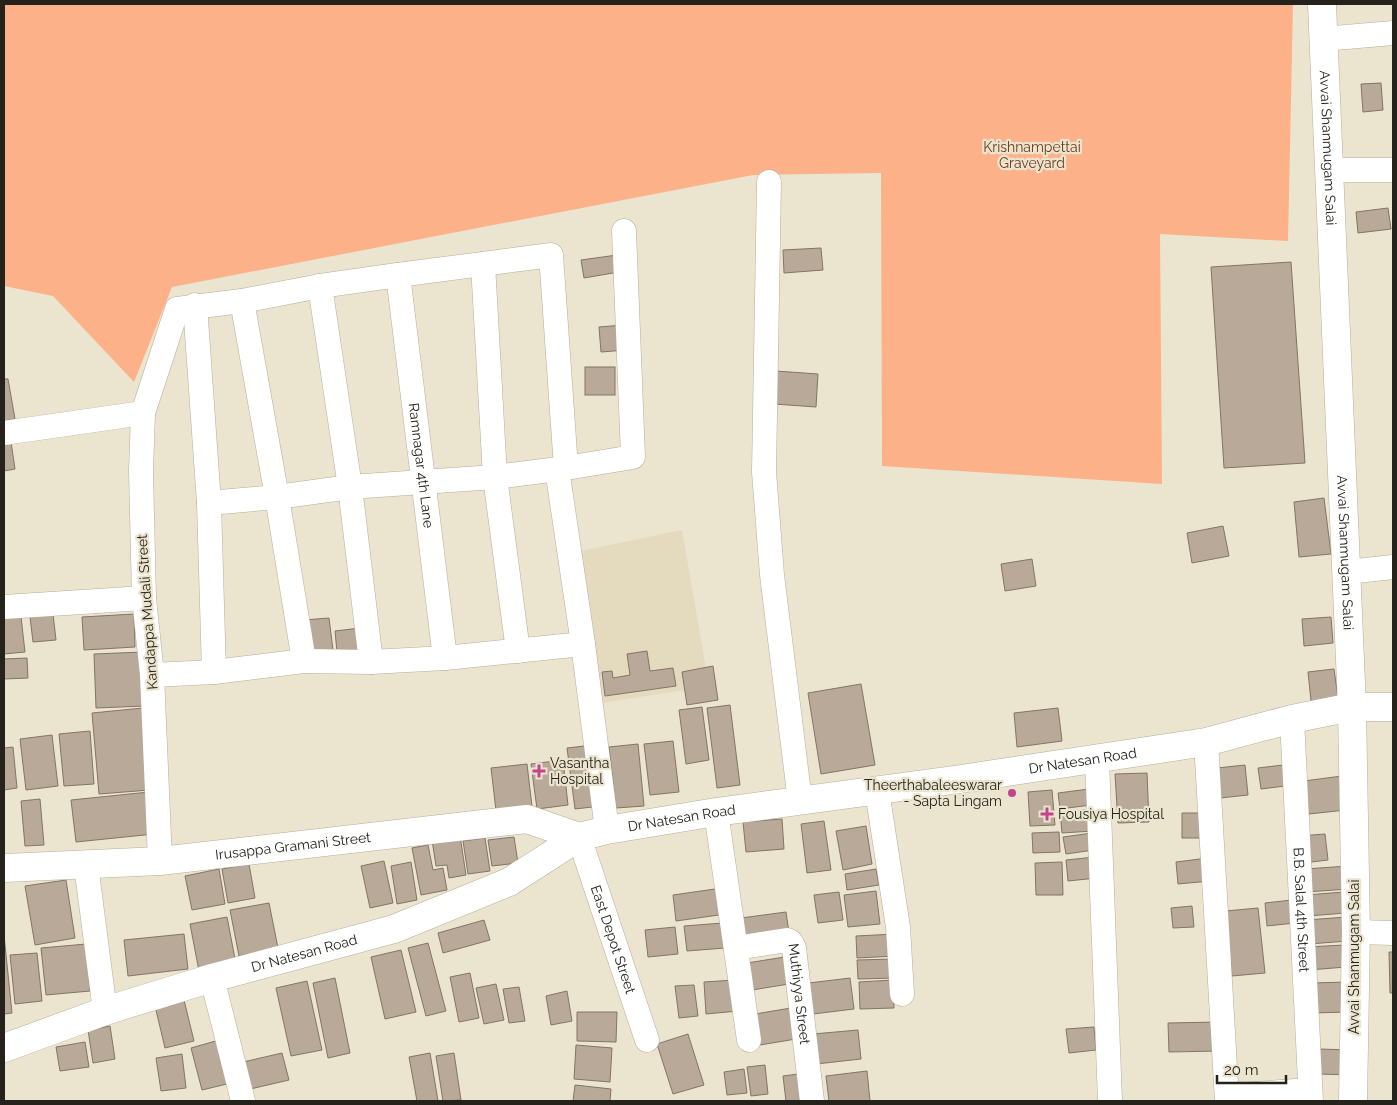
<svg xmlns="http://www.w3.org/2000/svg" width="1397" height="1105" font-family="Raleway,sans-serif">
<rect width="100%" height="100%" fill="#ebe4cf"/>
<polygon fill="#e4dabe" points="682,530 709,686 596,704 581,551"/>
<polygon fill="#fcb188" points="4,4 1293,4 1288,241 1160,234 1162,484 882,466 881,173 753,175 172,287 134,382 53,296 4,286"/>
<g fill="#b8a999" stroke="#827565">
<polygon points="1381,83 1383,110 1363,112 1361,84"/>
<polygon points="1388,208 1391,229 1358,233 1356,212"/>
<polygon points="821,248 823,270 784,273 783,250"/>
<polygon points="617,255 619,272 584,278 581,260"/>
<polygon points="1291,262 1305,463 1224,468 1211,267"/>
<polygon points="624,325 626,350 601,352 599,327"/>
<rect x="585" y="367" width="30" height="28"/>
<polygon points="776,371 818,374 816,407 774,404"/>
<polygon points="4,379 8,379 15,419 4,421"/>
<polygon points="11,442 15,469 4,471 4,443"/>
<polygon points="1324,498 1331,554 1299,557 1294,502"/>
<polygon points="1223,526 1229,556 1192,563 1187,533"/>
<polygon points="1032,559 1036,586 1005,591 1001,564"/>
<polygon points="53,614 56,640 33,642 30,617"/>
<polygon points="134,614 135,647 84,650 82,617"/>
<polygon points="21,617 25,652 4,654 4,619"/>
<polygon points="1331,617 1333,643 1304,646 1302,619"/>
<polygon points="329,618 333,650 308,653 304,620"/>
<polygon points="360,628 363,649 337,652 335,631"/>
<polygon points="647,651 650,671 673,668 676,686 605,696 602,672 612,671 613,678 630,675 627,654"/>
<polygon points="143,652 145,706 96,708 94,654"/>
<polygon points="27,658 28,678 4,679 4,659"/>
<polygon points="713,666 718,700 687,705 682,672"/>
<polygon points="1334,669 1338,698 1311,701 1308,672"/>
<polygon points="861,684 875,765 821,774 808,693"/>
<polygon points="730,705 740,785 717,788 707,708"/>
<polygon points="702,707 709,760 686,764 679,710"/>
<polygon points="143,708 150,790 99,794 92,713"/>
<polygon points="1058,708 1062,741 1017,747 1014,713"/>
<polygon points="90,731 94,784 64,786 59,734"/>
<polygon points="52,735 58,786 26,790 20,739"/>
<polygon points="673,741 679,792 650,795 644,744"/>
<polygon points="638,744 644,806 616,808 609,747"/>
<polygon points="593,745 601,806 575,809 567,748"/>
<polygon points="13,747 17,788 4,790 4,748"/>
<polygon points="563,760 568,805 537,809 531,764"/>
<polygon points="527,764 533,815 497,819 491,768"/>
<polygon points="1245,765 1248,795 1220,798 1217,768"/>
<polygon points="1283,765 1285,786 1261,789 1258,768"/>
<polygon points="1147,773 1149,822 1118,823 1115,774"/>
<polygon points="1342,776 1346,810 1309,814 1304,781"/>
<polygon points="1089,789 1091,805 1060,809 1058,793"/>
<polygon points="1052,790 1055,825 1030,826 1028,792"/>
<polygon points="149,792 154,834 76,842 71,800"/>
<polygon points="40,799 44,845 25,846 21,801"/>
<polygon points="1091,809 1093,831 1062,833 1060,812"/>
<polygon points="1182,813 1207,813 1208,838 1182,838"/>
<polygon points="782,819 784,849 746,852 743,822"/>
<polygon points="824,821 831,870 807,873 801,824"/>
<polygon points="866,826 872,864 843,870 836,831"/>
<polygon points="1059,832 1060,852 1033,853 1032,833"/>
<polygon points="1092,833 1094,850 1066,854 1063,837"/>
<polygon points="1325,834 1328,860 1303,863 1299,836"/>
<polygon points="460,836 466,875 449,878 447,865 436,866 432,840"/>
<polygon points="514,837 518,863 492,866 488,840"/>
<polygon points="485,838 490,871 468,874 463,841"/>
<polygon points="428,845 433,870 443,868 447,890 421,895 412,848"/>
<polygon points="1095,857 1097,878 1068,881 1066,860"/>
<polygon points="1208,858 1210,881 1178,884 1176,862"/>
<polygon points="384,861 393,903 370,908 361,866"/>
<polygon points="411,862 417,900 397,904 391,866"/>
<polygon points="1062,862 1063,895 1036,895 1035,863"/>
<polygon points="249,864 255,898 228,903 222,869"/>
<polygon points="1348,866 1349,889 1306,892 1305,869"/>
<polygon points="219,869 225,904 192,910 185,876"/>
<polygon points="876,869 879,885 847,890 845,874"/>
<polygon points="66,880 75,938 35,945 25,886"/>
<polygon points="722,888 726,914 676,921 673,895"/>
<polygon points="876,891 880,924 848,927 844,895"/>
<polygon points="839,892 843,920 818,923 814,895"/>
<polygon points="1344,892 1346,913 1308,916 1306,895"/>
<polygon points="1292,900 1295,923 1267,926 1265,903"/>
<polygon points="269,903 278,948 239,956 230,910"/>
<polygon points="1192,906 1194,927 1173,928 1171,908"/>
<polygon points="1258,908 1265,973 1232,976 1226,911"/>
<polygon points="786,912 789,933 743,939 741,918"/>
<polygon points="227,917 236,964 199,971 190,924"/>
<polygon points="1346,917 1348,941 1309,944 1307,920"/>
<polygon points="484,920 490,940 443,953 438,933"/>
<polygon points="723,923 725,948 687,951 684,926"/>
<polygon points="675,927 678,954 648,957 645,930"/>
<polygon points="184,934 188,969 128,976 124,940"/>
<polygon points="895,934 896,956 857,958 856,936"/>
<polygon points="4,935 12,1013 4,1014"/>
<polygon points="428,943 446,1011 426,1016 408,948"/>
<polygon points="86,944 90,991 46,995 41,948"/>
<polygon points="1345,945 1346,967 1309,970 1307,947"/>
<polygon points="401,950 416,1012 385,1019 371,957"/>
<polygon points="1389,952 1393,952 1393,993 1390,993"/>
<polygon points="37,953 42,1001 15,1004 10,955"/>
<polygon points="791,956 795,983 752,990 747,963"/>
<polygon points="894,959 895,978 858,979 857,960"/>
<polygon points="470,973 479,1018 459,1022 450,977"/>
<polygon points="335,978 350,1053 328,1058 313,983"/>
<polygon points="850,978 854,1009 813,1014 809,983"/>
<polygon points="735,980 738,1011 706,1014 704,982"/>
<polygon points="893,980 894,1008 860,1009 859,982"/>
<polygon points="307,981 322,1050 291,1056 276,988"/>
<polygon points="1348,982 1349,1012 1312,1013 1311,983"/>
<polygon points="496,984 504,1020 484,1024 476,988"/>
<polygon points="694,985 698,1016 679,1018 675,986"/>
<polygon points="519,987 525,1021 509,1023 503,989"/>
<polygon points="567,991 572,1021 551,1025 546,996"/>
<polygon points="184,1000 194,1041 165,1048 155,1006"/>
<polygon points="797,1007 802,1038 760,1045 755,1014"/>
<polygon points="577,1012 617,1012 616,1042 577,1041"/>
<polygon points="1218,1022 1218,1051 1169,1052 1168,1023"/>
<polygon points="110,1026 115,1059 93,1063 88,1030"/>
<polygon points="1094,1027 1096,1050 1069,1053 1066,1029"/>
<polygon points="858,1030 861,1059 816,1064 813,1034"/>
<polygon points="688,1034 704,1085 673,1094 657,1044"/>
<polygon points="219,1040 231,1083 202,1090 191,1048"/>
<polygon points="85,1042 89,1067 60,1071 56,1047"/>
<polygon points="576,1045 612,1048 610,1082 574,1079"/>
<polygon points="1319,1049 1351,1050 1351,1075 1319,1074"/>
<polygon points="282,1053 289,1080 246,1090 239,1063"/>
<polygon points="430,1053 438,1101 417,1101 409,1057"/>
<polygon points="454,1053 461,1100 443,1101 436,1056"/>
<polygon points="182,1054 186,1088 161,1091 156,1058"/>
<polygon points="765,1065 768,1094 751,1096 747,1067"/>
<polygon points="744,1069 747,1093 727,1095 724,1072"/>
<polygon points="867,1071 870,1101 829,1101 826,1076"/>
<polygon points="806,1073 810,1101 786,1101 783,1076"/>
<polygon points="575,1085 611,1089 610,1101 573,1101"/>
</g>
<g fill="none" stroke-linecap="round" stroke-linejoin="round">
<g stroke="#b5ae9b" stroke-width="25">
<g id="minor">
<polyline points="1323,39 1393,33"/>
<polyline points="1329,170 1393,170"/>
<polyline points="769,182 764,472 772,575 800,801"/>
<polyline points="483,264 495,477 518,651"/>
<path id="s1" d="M398,275L445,658"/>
<polyline points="320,286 350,487 371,662"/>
<polyline points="242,301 277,497 304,661"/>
<polyline points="195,305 209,503 214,672"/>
<polyline points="4,433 143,413"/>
<polyline points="557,469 583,644 607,830"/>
<polyline points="209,503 277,497 350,487 495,477 566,468 633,457 624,231"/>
<polyline points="1347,572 1393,567"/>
<polyline points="4,607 144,598"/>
<polyline points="152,675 214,672 304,661 371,662 445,658 583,644"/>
<path id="s2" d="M1292,719L1311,1101"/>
<polyline points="1206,742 1227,1101"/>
<polyline points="1097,759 1110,1101"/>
<polyline points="877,791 898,927 902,994"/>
<polyline points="716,812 749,1040"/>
<path id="s3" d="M579,837L647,1040"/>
<polyline points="160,861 152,675 144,598 141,471 143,413 177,309 242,301 320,286 398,275 551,255 566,468"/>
<polyline points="86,865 105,1011"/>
<polyline points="1356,932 1393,933"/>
<path id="s4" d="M736,948L787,940L791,942L794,948L812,1101"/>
<polyline points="212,978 243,1101"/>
<polyline points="1227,1096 1310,1090"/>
</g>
</g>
<g stroke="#b5ae9b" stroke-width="29">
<g id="tertiary">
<path id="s5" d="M1322,4L1352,707L1356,932L1353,1101"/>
<path id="s6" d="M4,868L160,861L527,819L579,837"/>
</g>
</g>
<g stroke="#b5ae9b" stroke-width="29">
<g id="secondary">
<path id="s7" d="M4,1048L105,1011L212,978L394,929L509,882L579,837L607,830L716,812L961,779L1206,742L1292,719L1352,707H1393"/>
</g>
</g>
<use href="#minor" stroke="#fff" stroke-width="24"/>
<use href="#tertiary" stroke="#fff" stroke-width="28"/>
<use href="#secondary" stroke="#fff" stroke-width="28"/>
</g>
<g fill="#c3438e" stroke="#ebe4cf" stroke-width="2">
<path d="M536.5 763.5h5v5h5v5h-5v5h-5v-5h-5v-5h5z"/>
<circle cx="1012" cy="793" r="5"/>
<path d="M1044.5 806.5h5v5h5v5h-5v5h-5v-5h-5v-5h5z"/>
</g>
<g text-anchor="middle" stroke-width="4.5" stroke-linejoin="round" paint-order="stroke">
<g font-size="14" fill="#6e3a1b" stroke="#ebe4cf">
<text x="1032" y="152">Krishnampettai<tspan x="1032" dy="16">Graveyard</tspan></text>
</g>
<g font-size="14" fill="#24221a" stroke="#ebe4cf">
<text dy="5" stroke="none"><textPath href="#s5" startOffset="144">Avvai Shanmugam Salai</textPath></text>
<text dy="5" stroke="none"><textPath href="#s1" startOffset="192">Ramnagar 4th Lane</textPath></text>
<text dy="5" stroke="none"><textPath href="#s5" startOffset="549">Avvai Shanmugam Salai</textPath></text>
<text transform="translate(147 612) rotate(-94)" y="5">Kandappa Mudali Street</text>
<text dy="5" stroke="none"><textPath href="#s7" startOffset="1125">Dr Natesan Road</textPath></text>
<text dy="5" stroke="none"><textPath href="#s7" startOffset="720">Dr Natesan Road</textPath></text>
<text dy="5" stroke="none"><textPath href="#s6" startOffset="290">Irusappa Gramani Street</textPath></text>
<text dy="5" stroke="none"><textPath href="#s2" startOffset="191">B.B. Salal 4th Street</textPath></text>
<text dy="5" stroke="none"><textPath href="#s3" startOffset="108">East Depot Street</textPath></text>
<text dy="5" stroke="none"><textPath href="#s7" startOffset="315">Dr Natesan Road</textPath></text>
<text transform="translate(1354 957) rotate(-90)" y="5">Avvai Shanmugam Salai</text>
<text dy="5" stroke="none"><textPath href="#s4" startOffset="109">Muthiyya Street</textPath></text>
</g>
<g font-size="14" fill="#24221a" stroke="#ebe4cf" text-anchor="start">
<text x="550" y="768">Vasantha<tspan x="550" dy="16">Hospital</tspan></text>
<text x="1002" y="790" text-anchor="end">Theerthabaleeswarar<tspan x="1002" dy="16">- Sapta Lingam</tspan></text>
<text x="1058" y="819">Fousiya Hospital</text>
</g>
</g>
<rect width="1397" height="1105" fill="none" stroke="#24221a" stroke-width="10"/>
<path d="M1217 1075v8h69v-8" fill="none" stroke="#24221a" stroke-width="2.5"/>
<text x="1224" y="1075" font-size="15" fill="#24221a" stroke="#ebe4cf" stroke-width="4" paint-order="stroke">20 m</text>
</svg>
